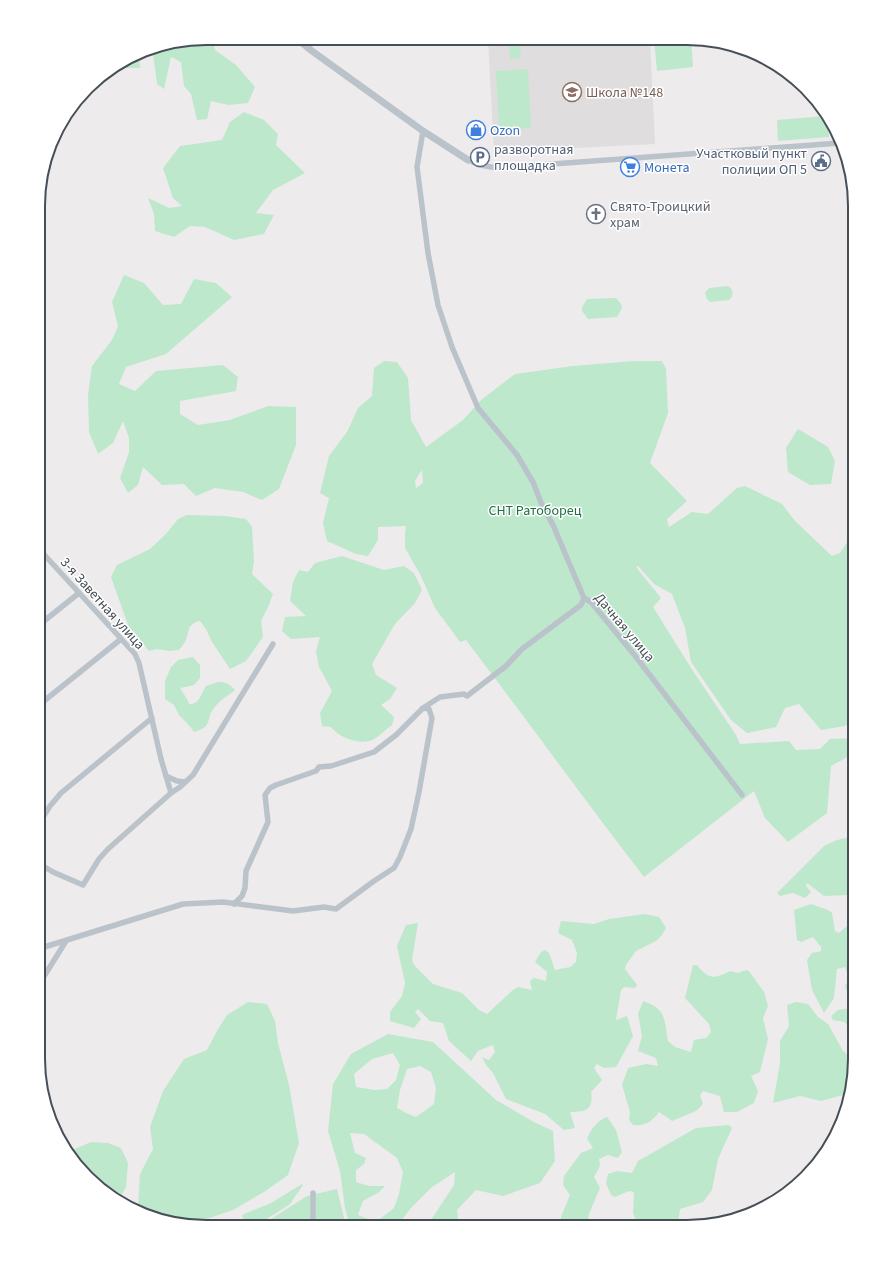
<svg xmlns="http://www.w3.org/2000/svg" width="893" height="1265" font-family="'Source Sans 3',sans-serif">
<rect width="100%" height="100%" fill="#eeebec"/>
<polygon fill="#dfdddd" points="488,39 650,39 655,144 494,152"/>
<g fill="#bde8cc" fill-rule="evenodd">
<polygon points="206,38 212,38 215,50 236,65 255,87 248,103 229,105 211,101 207,119 197,120 191,94 184,86 181,62 171,57 164,89 157,84 153,54 139,55 140,68 118,68 103,78 94,80 152,47"/>
<polygon points="654,39 691,39 693,67 657,71"/>
<polygon points="519,40 521,58 510,59 509,41"/>
<polygon points="528,69 531,128 499,129 496,71"/>
<polygon points="244,112 264,120 278,134 276,145 305,173 273,190 256,213 274,215 264,234 234,240 205,227 190,226 174,237 155,231 154,214 148,198 169,208 182,206 173,198 163,168 180,146 222,140 230,122"/>
<polygon points="825,116 828,119 829,137 778,141 777,120"/>
<polygon points="124,275 144,283 163,305 181,304 194,279 216,283 232,297 166,354 126,367 119,384 135,391 156,371 223,365 238,377 236,391 180,401 180,414 198,425 230,420 268,406 296,407 296,445 279,489 262,500 243,492 215,488 196,496 184,484 162,485 143,467 138,485 128,493 120,478 129,452 129,438 123,421 113,443 98,454 89,432 88,395 92,366 112,340 118,326 112,302"/>
<path d="M728,286C734,290 734,295 729,300L710,302L707,299L705,293L709,288Z"/>
<polygon points="616,298 621,304 622,308 617,317 588,319 582,311 582,307 587,299"/>
<path d="M384,361L397,362L408,378L411,420L426,447L463,420L481,400L515,374L573,366L634,361H662L666,369L668,413L650,463L687,501L667,519L669,527L692,512L708,514L737,488L745,486L782,504L795,521L832,556L840,553L848,541L855,540V714L845,726L821,730L799,704L785,708L776,727L747,733L731,720L691,662L685,628L672,594L654,584L638,566L636,567L661,598L653,607L693,671L736,735L740,744L789,741L796,750L820,749L830,739L855,738V753L831,766L827,813L788,842L765,818L754,791L644,877C584,799 526,719 466,640L460,642L435,608L421,576L405,548V533L406,526L378,527V540L368,556L356,554L327,541L323,523L329,498L320,493L329,456L347,432L358,408L372,396L374,368ZM422,470L423,483L416,488L415,481Z"/>
<polygon points="798,429 828,447 835,461 831,484 810,485 788,472 786,448"/>
<path d="M187,515L225,516L246,519L252,527L254,561L252,574L273,594L269,605L261,621L263,637L246,661L230,669L212,642L206,629L200,621C186,624 190,632 185,642C184,644 181,647 179,650L169,651L157,649L149,651L128,625L111,577L117,565L150,549L166,534L178,519Z"/>
<path d="M342,556L384,570L404,566L414,573L422,590L415,603L395,624L372,664L376,675L397,688L390,699L381,705L394,717L392,725C386,729 379,737 372,740C359,745 340,738 331,727L322,726L320,713L332,691L319,667L316,651L320,637L291,639L282,631L285,617L306,616L290,601L293,582L299,570L308,572L315,563Z"/>
<path d="M193,657L200,665V678L194,685L180,688L187,699L189,704C200,705 201,693 206,686C219,681 225,679 235,690C229,695 220,700 215,707C204,719 215,726 194,732L188,724L179,715L174,705L165,699V681L171,667L178,660Z"/>
<polygon points="855,836 855,893 849,895 824,896 807,883 806,886 811,892 805,898 793,893 780,896 777,893 824,846 837,840"/>
<polygon points="811,904 828,910 832,913 835,931 839,933 855,919 855,997 846,990 845,986 849,979 845,967 837,969 834,998 824,1013 812,990 807,960 812,953 821,951 821,947 813,937 801,942 797,940 794,910"/>
<path d="M645,914L659,917L666,928L662,935L656,941L636,951L626,965L625,969L637,985L635,988L624,987L621,990L616,1020L627,1016L633,1036L616,1067L604,1068L597,1064L594,1068L602,1080L591,1092C594,1110 585,1112 570,1112L575,1128L564,1130L545,1114L506,1099L493,1073L486,1065L482,1057L489,1060L495,1052L493,1045L478,1051L471,1061L449,1041L443,1023L430,1021L418,1009L415,1012L421,1019L414,1028L390,1021V1012L402,996L405,983L397,946L406,925L418,923L412,960L414,965L433,984L462,993L479,1010L487,1014L513,990L518,987L532,990L530,981L534,978L546,981L547,972L535,962L541,952L545,950L549,953L555,970L570,967L576,962L577,953L572,940L558,933L561,921L594,924L609,919Z"/>
<path d="M693,965H697C709,980 714,979 730,971L738,973L746,970L749,971L764,992L768,1006L763,1018L768,1039L760,1072L751,1076L758,1091L754,1103L737,1112H724L720,1096L703,1091L700,1095L703,1104L696,1111L672,1121L659,1112C652,1122 646,1126 633,1125L629,1120L630,1112L622,1085L628,1068L646,1064L658,1066L656,1058L638,1051L642,1036L638,1014L643,1001C667,1009 664,1020 668,1041L675,1047L691,1052L694,1040L706,1038L711,1032L709,1024L685,998Z"/>
<polygon points="248,1002 267,1004 275,1021 278,1043 289,1085 299,1143 288,1175 264,1192 233,1210 198,1222 186,1224 187,1226 142,1214 135,1210 138,1207 140,1174 153,1149 150,1127 163,1091 184,1059 207,1050 217,1031 227,1015"/>
<polygon points="796,1002 808,1004 818,1017 828,1024 843,1051 855,1061 855,1071 851,1090 847,1094 821,1101 800,1096 773,1103 780,1063 780,1041 789,1026 787,1005"/>
<polygon points="851,1008 855,1010 855,1028 849,1029 845,1022 833,1020 831,1016 838,1010"/>
<path d="M388,1034L433,1042L496,1100L534,1122L553,1131L555,1161L540,1183L503,1196L476,1190L457,1210L459,1226H427L454,1185L455,1172L432,1187L411,1208L397,1226H350L345,1208L340,1171L328,1131L333,1084L351,1054ZM393,1053L400,1065L396,1080L387,1089L375,1090L356,1087L354,1074L372,1059ZM420,1066L431,1072L436,1088L434,1104L416,1117L406,1113L397,1108L400,1090L407,1069ZM350,1133L364,1134L397,1158L403,1172L399,1194L394,1208L376,1222L358,1215L363,1201L378,1193L385,1186H369L356,1182V1170L364,1164L366,1158L355,1153Z"/>
<path d="M607,1117L616,1130L622,1152L618,1158L608,1155L599,1159L600,1166L594,1177L600,1188L589,1214L588,1224L591,1227H562L561,1217L570,1195L563,1185L564,1176L581,1153L593,1148L587,1139C590,1130 598,1120 607,1117Z"/>
<polygon points="729,1125 732,1128 718,1159 712,1190 703,1202 680,1209 678,1223 659,1219 651,1227 639,1227 633,1213 634,1192 629,1191 615,1197 611,1195 606,1183 608,1174 617,1171 632,1173 638,1161 696,1128"/>
<polygon points="91,1142 108,1143 121,1148 128,1163 126,1187 118,1201 104,1193 70,1151"/>
<polygon points="302,1184 303,1185 290,1204 259,1224 251,1226 243,1218 242,1216 244,1214 271,1203"/>
<polygon points="337,1189 346,1226 260,1226 307,1196"/>
</g>
<g fill="none" stroke-linecap="round" stroke-linejoin="round">
<g stroke="#bbc3ca" stroke-width="5.5">
<polyline points="423,131 417,167 428,253 438,305 452,347 478,408 517,455 533,482 542,505 553,525 584,598 591,602 636,657 742,795"/>
<polyline points="468,160 480,165 497,168 840,143"/>
<polyline points="39,549 135,654 139,663 161,759 171,793"/>
<polyline points="39,625 79,593"/>
<polyline points="39,705 121,639"/>
<polyline points="166,776 177,781 185,782"/>
<polyline points="38,825 50,806 61,793 152,718"/>
<polyline points="38,863 53,872 83,885 99,859 108,849 171,793 180,787 193,775 273,644"/>
<polyline points="234,904 242,896 245,888 246,871 268,822 265,795 270,788 276,785 316,771 319,767 331,766 374,752 396,735 423,708 440,697 464,694 467,696 506,666 522,649 581,605 584,598"/>
<polyline points="38,949 183,904 223,902 293,911 324,907 336,909 374,881 394,868 400,857 411,829 419,792 432,718 429,709 423,708"/>
<polyline points="38,986 66,941"/>
<polyline points="313,1193 313,1226"/>
</g>
<polyline stroke="#bbc3ca" stroke-width="7" points="296,38 312,51 423,131 468,160"/>
</g>
<defs>
<g id="school-ring" transform="scale(1)"><circle r="9.5" fill="#fff" stroke="#8d6e63" stroke-width="1.5"/><path d="M0-5L7-2L0 1L-7-2ZM-4 1L0 2.5L4 1V4Q0 6-4 4Z" fill="#8d6e63"/></g>
<g id="shop-ring" transform="scale(1)"><circle r="9.5" fill="#fff" stroke="#3f7fe0" stroke-width="1.5"/><path d="M-5-2.5h2.3a2.7 3.5 0 0 1 5.4 0H5L5.5 6h-11ZM-1.5-2.5h3a1.5 2.3 0 0 0-3 0Z" fill="#3f7fe0"/></g>
<g id="parking-ring" transform="scale(1)"><circle r="9.5" fill="#fff" stroke="#5c6f8a" stroke-width="1.5"/><path d="M-3.5-5.5H1a3.5 3.5 0 0 1 0 7H-1V5.5H-3.5ZM-1-3.4V-.6H.8a1.4 1.4 0 0 0 0-2.8Z" fill="#5c6f8a"/></g>
<g id="civic-ring" transform="scale(1)"><circle r="9.5" fill="#fff" stroke="#5c6f8a" stroke-width="1.5"/><path d="M-.6-6.5H3V-4.5H.6V-3L4-1V1h2V6H-6V1h2V-1L-.6-3ZM-1.2 2.5V6h2.4V2.5Z" fill="#5c6f8a"/></g>
<g id="supermarket-ring" transform="scale(1)"><circle r="9.5" fill="#fff" stroke="#3f7fe0" stroke-width="1.5"/><path d="M-6-5.5h2.5l.6 2H6L4.5 2H-2.5L-4.4-4H-6ZM-1.5 3.2a1.3 1.3 0 1 0 .1 0ZM3 3.2a1.3 1.3 0 1 0 .1 0Z" fill="#3f7fe0"/></g>
<g id="church-ring" transform="scale(1)"><circle r="9.5" fill="#fff" stroke="#6b7280" stroke-width="1.5"/><path d="M-1.2-6h2.4v3.5h3.3v2.4h-3.3V6h-2.4V-.1h-3.3v-2.4h3.3Z" fill="#6b7280"/></g>
</defs>
<g fill-rule="evenodd">
<use href="#school-ring" x="572" y="92"/>
<use href="#shop-ring" x="476" y="130"/>
<use href="#parking-ring" x="480" y="157"/>
<use href="#civic-ring" x="821" y="161"/>
<use href="#supermarket-ring" x="630" y="167"/>
<use href="#church-ring" x="596" y="214"/>
</g>
<g text-anchor="middle" stroke-width="3" stroke-linejoin="round" paint-order="stroke">
<g font-size="14" fill="#785e54" stroke="#fff" text-anchor="start">
<text x="586" y="97">Школа №148</text>
</g>
<g font-size="14" fill="#366cbe" stroke="#fff" text-anchor="start">
<text x="490" y="135">Ozon</text>
<text x="644" y="172">Монета</text>
</g>
<g font-size="14" fill="#4e5e75" stroke="#fff" text-anchor="start">
<text x="494" y="154">разворотная<tspan x="494" dy="16">площадка</tspan></text>
<text x="807" y="158" text-anchor="end">Участковый пункт<tspan x="807" dy="16">полиции ОП 5</tspan></text>
</g>
<g font-size="14" fill="#5b616d" stroke="#fff" text-anchor="start">
<text x="610" y="211">Свято-Троицкий<tspan x="610" dy="16">храм</tspan></text>
</g>
<g font-size="14" fill="#206f44" stroke="#fff">
<text x="535" y="515">СНТ Ратоборец</text>
</g>
<g font-size="14" fill="#464f57" stroke="#fff">
<text transform="translate(103 603) rotate(48)" y="5">3-я Заветная улица</text>
<text transform="translate(625 627) rotate(50)" y="5">Дачная улица</text>
</g>
</g>
<path d="M0 0H893V1265H0ZM206 45H687A161 161 0 0 1 848 206V1059A161 161 0 0 1 687 1220H206A161 161 0 0 1 45 1059V206A161 161 0 0 1 206 45Z" fill="#fff" fill-rule="evenodd"/>
<path fill="none" stroke="#464f57" stroke-width="2" d="M206 45H687A161 161 0 0 1 848 206V1059A161 161 0 0 1 687 1220H206A161 161 0 0 1 45 1059V206A161 161 0 0 1 206 45Z"/>
</svg>
